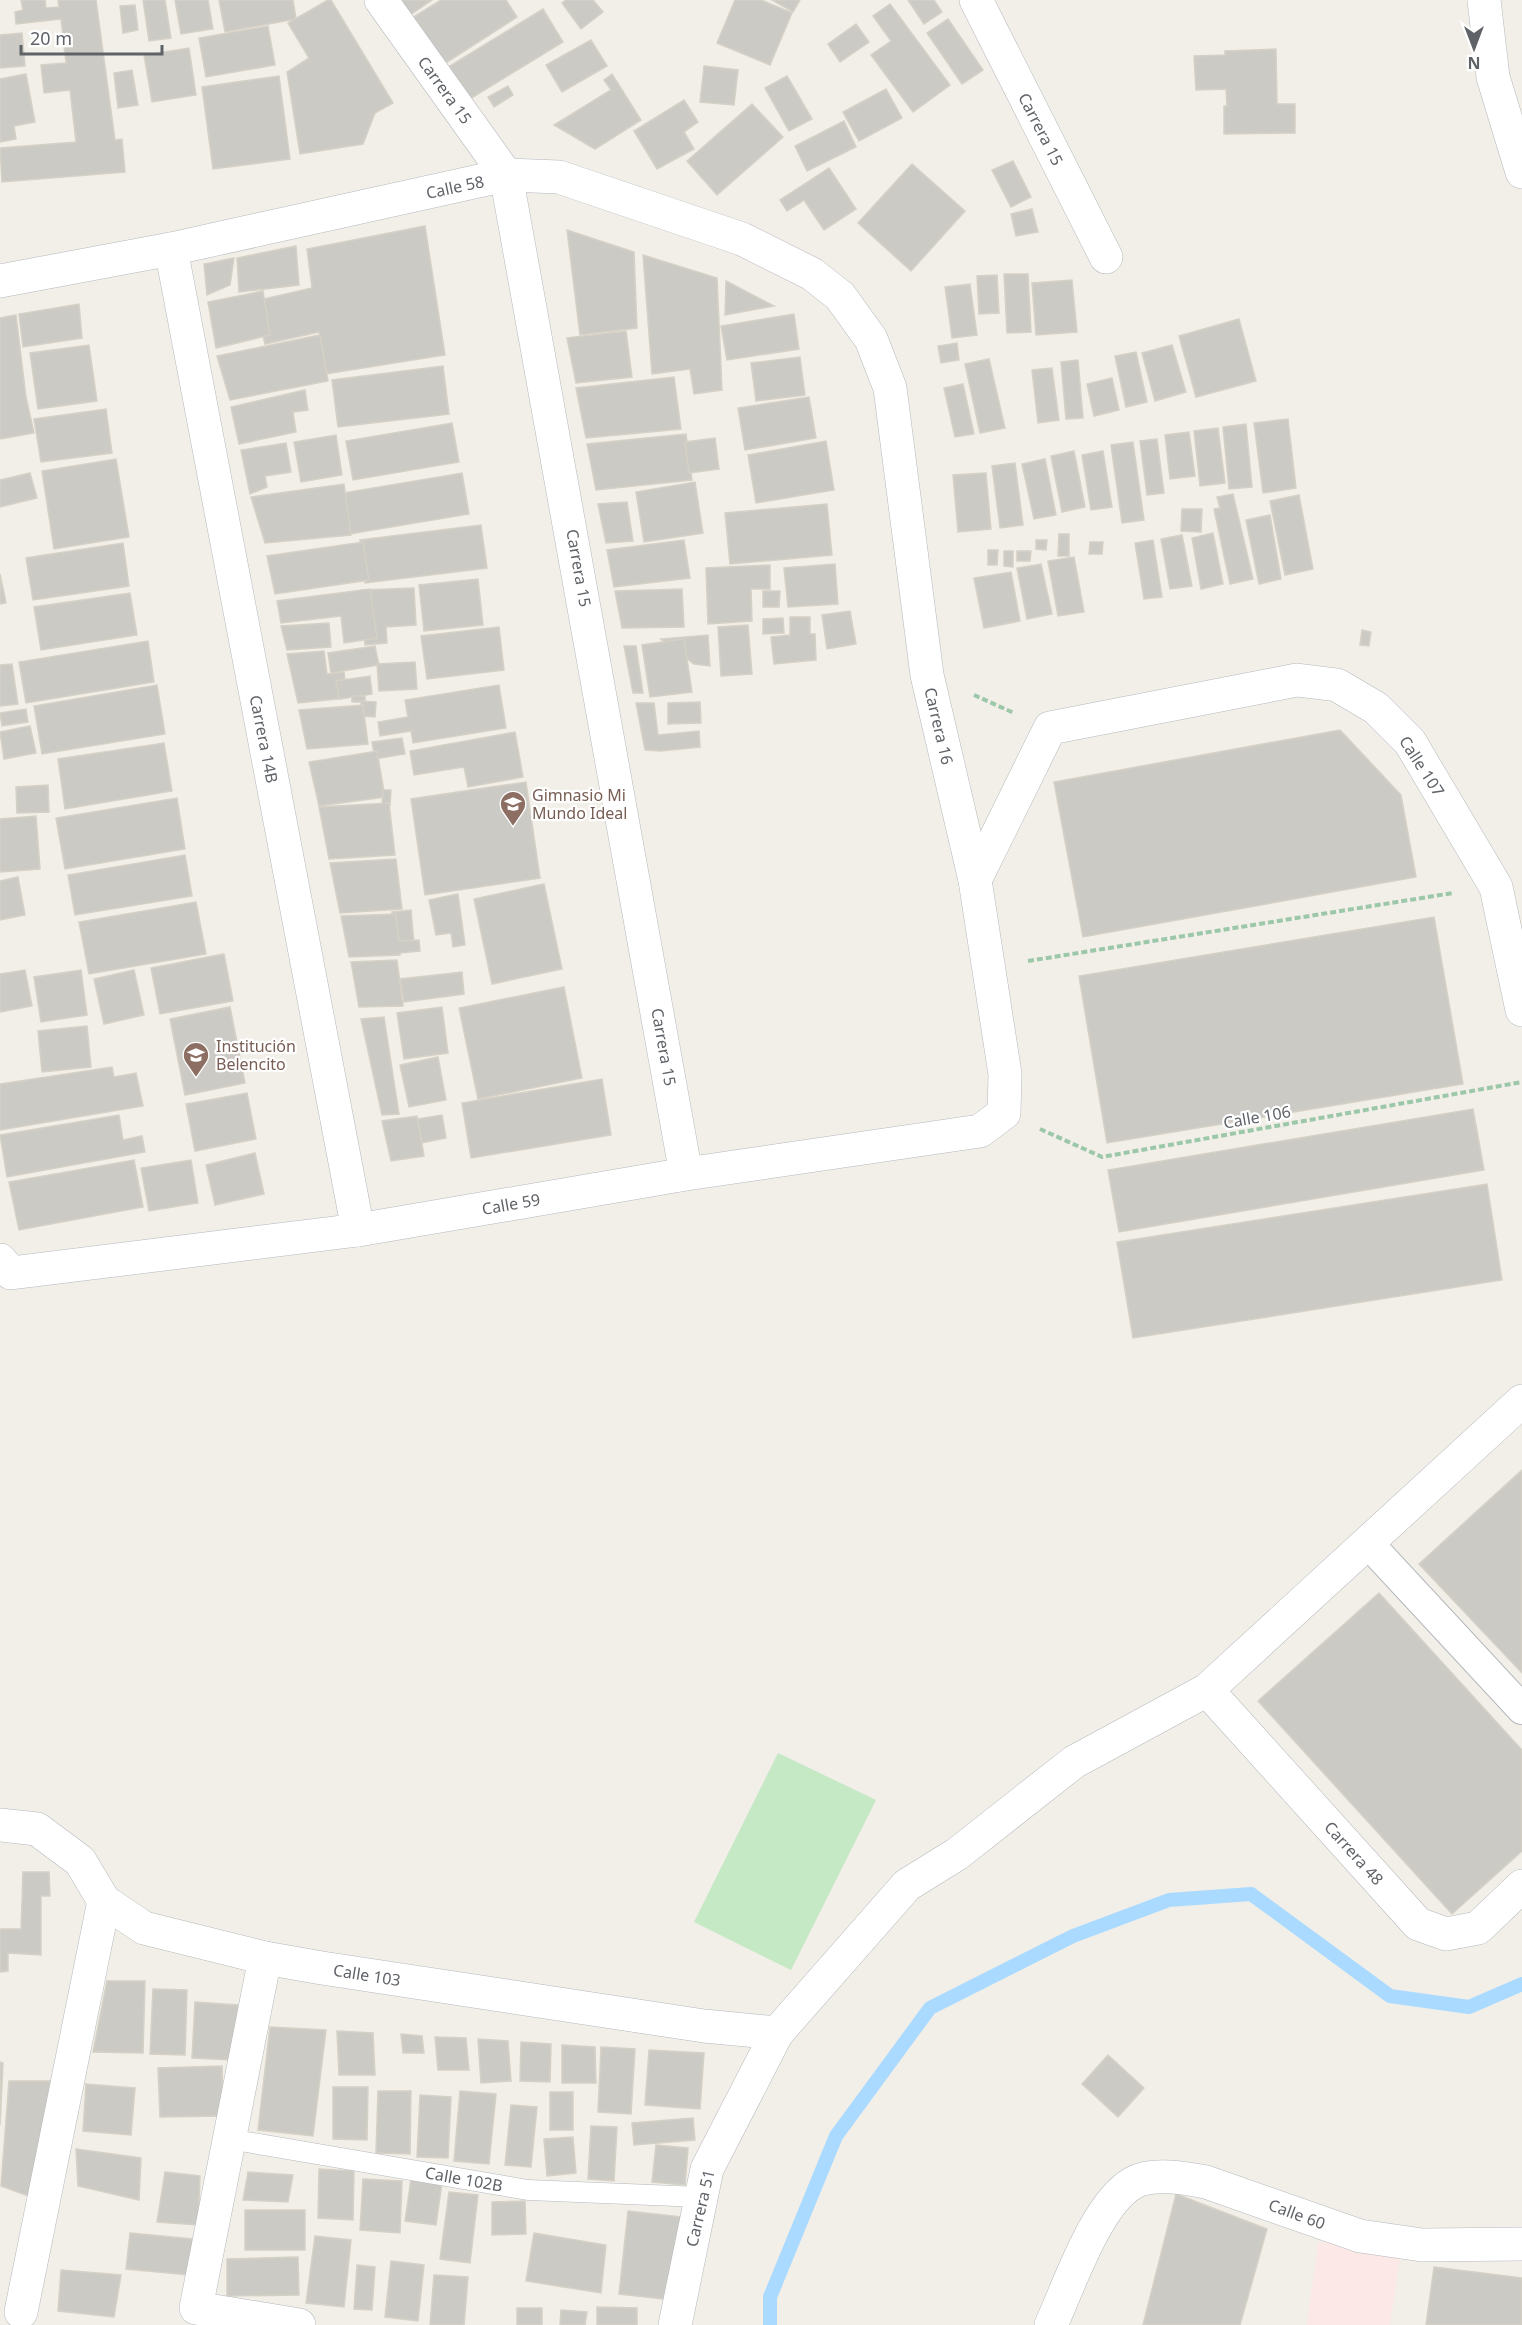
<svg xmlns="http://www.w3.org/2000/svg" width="1522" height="2325" font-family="'Noto Sans',sans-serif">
<rect width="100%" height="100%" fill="#f1efe8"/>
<polygon fill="#fce8e6" points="1318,2242 1401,2251 1390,2325 1307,2325"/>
<polygon fill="#c5e8c5" points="778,1753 876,1800 791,1970 694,1922"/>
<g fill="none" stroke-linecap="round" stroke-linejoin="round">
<polyline stroke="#aadaff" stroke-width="14" points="770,2325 770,2297 836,2136 930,2008 1073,1936 1169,1900 1251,1894 1390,1996 1469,2007 1522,1984"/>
</g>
<g fill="#cccac5" stroke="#d6d1c6" stroke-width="1.5">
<polygon points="21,0 45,0 46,8 59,7 58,0 96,0 115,140 122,139 125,172 2,182 0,148 76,142 70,90 44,93 41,65 66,63 61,19 16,24 15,12 23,10"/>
<polygon points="143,0 165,0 171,38 149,41"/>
<polygon points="175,0 208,0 213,29 181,34"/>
<polygon points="219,0 293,0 296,19 225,32"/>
<polygon points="328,0 331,0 393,103 375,113 363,144 300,154 287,72 309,58 288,23"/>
<polygon points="400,0 432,0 410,15"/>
<polygon points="441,0 506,0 517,17 438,68 407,21"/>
<polygon points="566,0 593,0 603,12 581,29 562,3"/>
<polygon points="735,0 761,0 792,13 770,65 717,43"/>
<polygon points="772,0 800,0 793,12"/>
<polygon points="908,0 934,0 942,12 924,24"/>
<polygon points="890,4 950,85 913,112 871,55 891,41 873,16"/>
<polygon points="135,5 138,30 123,33 120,6"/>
<polygon points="543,9 563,42 465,102 445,69"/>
<polygon points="948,19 983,70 962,84 927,33"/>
<polygon points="856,24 869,42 840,62 828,44"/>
<polygon points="268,26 275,65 206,77 199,38"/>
<polygon points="22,33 25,66 0,68 0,35"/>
<polygon points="591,40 607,66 562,92 546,65"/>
<polygon points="189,48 196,95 152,102 144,55"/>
<polygon points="1276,49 1277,104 1295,104 1295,133 1224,134 1224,106 1227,106 1226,89 1196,90 1194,56 1225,55 1225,51"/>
<polygon points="704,66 738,70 734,105 700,102"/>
<polygon points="132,70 138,105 118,108 114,73"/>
<polygon points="26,74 35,122 14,126 16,139 0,142 0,79"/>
<polygon points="612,74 641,120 595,149 554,125 611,90 604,80"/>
<polygon points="279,76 290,159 213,169 202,87"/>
<polygon points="787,76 812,119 789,131 765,88"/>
<polygon points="508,86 513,95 494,107 488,97"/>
<polygon points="886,89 902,118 859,141 843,112"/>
<polygon points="684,100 698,122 684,132 694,149 657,169 634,131"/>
<polygon points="752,104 783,137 717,195 687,161"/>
<polygon points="844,121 856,147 807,171 795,146"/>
<polygon points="1013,161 1031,197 1011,207 992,170"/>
<polygon points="912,164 965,211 911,271 858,223"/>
<polygon points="829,168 856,209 824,230 804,200 787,211 780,200"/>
<polygon points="1032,209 1038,232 1016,236 1011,214"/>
<polygon points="425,226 445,355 326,374 319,332 265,344 255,301 312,288 307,249"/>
<polygon points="567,230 634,252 637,328 580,335"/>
<polygon points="296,246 299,285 239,292 237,258"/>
<polygon points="643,255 717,278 722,390 694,394 690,369 652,374"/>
<polygon points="234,258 230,285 207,295 204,264"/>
<polygon points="1004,274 1028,274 1031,332 1007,333"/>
<polygon points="997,275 999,313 979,314 977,276"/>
<polygon points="1072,280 1077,332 1036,335 1032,283"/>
<polygon points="726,281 774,306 725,315"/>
<polygon points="970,284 977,335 952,338 945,287"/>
<polygon points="263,291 270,335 216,348 208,302"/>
<polygon points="79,304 82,338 23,347 19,314"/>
<polygon points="794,314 799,349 727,360 721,326"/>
<polygon points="16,315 26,397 34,433 0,439 0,318"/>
<polygon points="1239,319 1256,381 1196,397 1179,336"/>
<polygon points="626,331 632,377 576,383 567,338"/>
<polygon points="320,335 328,381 230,400 217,356"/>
<polygon points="957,343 959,360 941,363 938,346"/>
<polygon points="89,345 97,401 38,409 30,353"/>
<polygon points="1172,345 1186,392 1155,401 1142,353"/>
<polygon points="1136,352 1147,402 1126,407 1115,356"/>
<polygon points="800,357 805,395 756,401 751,363"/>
<polygon points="989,359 1005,428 980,433 965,364"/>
<polygon points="1078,360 1083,418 1066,419 1061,362"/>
<polygon points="443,366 449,414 338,427 332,380"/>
<polygon points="1052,368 1059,420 1038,423 1032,370"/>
<polygon points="674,377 681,429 586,438 576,388"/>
<polygon points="1112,378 1119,410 1094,416 1087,384"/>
<polygon points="963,384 974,434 955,437 944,388"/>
<polygon points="305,390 308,410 293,412 296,432 239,444 231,407"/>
<polygon points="809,397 816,438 745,450 738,408"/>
<polygon points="106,409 112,453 41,462 34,419"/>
<polygon points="1288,419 1296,488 1263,493 1254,423"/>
<polygon points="452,423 459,462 353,480 346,441"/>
<polygon points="1246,424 1252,487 1229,489 1223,427"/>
<polygon points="1218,428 1225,483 1200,486 1194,431"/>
<polygon points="1189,432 1195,476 1170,479 1165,435"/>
<polygon points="686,434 692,480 596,490 587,444"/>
<polygon points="336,435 342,475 301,482 294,442"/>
<polygon points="715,438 719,469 689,473 685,442"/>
<polygon points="1157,439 1164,493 1147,495 1140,441"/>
<polygon points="826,441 834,490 756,503 748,455"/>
<polygon points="1133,442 1144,520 1122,523 1111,445"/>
<polygon points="286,443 291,472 265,476 267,487 250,494 241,450"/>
<polygon points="1074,451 1085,507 1062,512 1051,456"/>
<polygon points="1103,451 1112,507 1091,510 1082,455"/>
<polygon points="116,459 129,537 54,549 42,471"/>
<polygon points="1045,459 1056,515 1034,519 1022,464"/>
<polygon points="1015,463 1023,525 1000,528 992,466"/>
<polygon points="30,473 37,498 0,507 0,480"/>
<polygon points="462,473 469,514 344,535 337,494"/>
<polygon points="986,473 991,529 958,532 953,475"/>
<polygon points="695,482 703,533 644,542 636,492"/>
<polygon points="344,484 351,535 265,543 251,497"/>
<polygon points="1233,494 1253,579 1230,584 1214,509 1220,508 1217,497"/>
<polygon points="1299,495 1313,569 1285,575 1270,501"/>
<polygon points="627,502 633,541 606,543 598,504"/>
<polygon points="827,504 832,555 730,564 725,513"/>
<polygon points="1182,509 1202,509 1201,532 1181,531"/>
<polygon points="1270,515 1281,579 1259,584 1246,520"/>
<polygon points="481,525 487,568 365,583 360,540"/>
<polygon points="1213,533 1223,584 1201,589 1192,538"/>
<polygon points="1059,534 1069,534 1069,556 1058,556"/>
<polygon points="1182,535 1192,586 1170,589 1161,539"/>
<polygon points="684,540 690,578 614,587 607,550"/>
<polygon points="1036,540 1047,540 1046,550 1036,549"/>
<polygon points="1153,540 1162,597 1144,599 1135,543"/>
<polygon points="363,542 369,580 275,594 267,556"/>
<polygon points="1090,542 1103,542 1102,554 1089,554"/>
<polygon points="123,543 129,586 33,600 26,558"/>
<polygon points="988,550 998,550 997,565 988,565"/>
<polygon points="1004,551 1013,551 1013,567 1004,566"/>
<polygon points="1017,551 1031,551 1030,561 1017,561"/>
<polygon points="1074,557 1084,612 1058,616 1048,561"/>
<polygon points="835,564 838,604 788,607 784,568"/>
<polygon points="1041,564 1052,614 1027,619 1017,568"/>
<polygon points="770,565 770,589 751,589 752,621 708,624 706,568"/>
<polygon points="1011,572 1020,621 984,628 974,578"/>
<polygon points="0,574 6,603 0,604"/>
<polygon points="478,579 483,625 424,631 419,585"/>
<polygon points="414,588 416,625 386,627 387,643 365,645 361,590"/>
<polygon points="370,589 377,638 344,643 341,616 281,623 277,601"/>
<polygon points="682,589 684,627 622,628 615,591"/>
<polygon points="763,591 780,591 779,607 763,607"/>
<polygon points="130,593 137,635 41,650 34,607"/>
<polygon points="850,611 856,644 827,649 822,615"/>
<polygon points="790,617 810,617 810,634 815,634 816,660 774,664 771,637 790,635"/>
<polygon points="783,618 784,633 763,634 763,619"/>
<polygon points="329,623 331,647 287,650 281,626"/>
<polygon points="748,625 752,674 721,676 718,627"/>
<polygon points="499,627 504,670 427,679 421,636"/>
<polygon points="1362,630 1371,632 1369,646 1360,645"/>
<polygon points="708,635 710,666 694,664 661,639"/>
<polygon points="684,639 692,692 650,697 642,645"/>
<polygon points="148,641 154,682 26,703 19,662"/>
<polygon points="375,646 379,665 331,673 328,653"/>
<polygon points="624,646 636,646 643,693 633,693"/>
<polygon points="324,651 327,674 344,672 347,698 298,703 287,654"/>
<polygon points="415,662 417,689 379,691 377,664"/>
<polygon points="12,664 18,704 0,706 0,665"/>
<polygon points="370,676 372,694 339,699 336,681"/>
<polygon points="157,685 165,734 42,754 34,706"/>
<polygon points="499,685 506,728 413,743 411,731 380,736 378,722 408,717 405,700"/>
<rect x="352" y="696" width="13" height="6"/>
<polygon points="361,701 376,702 375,717 361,716"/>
<polygon points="700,702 701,723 668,724 668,703"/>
<polygon points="636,703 654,703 658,735 699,731 700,747 661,751 645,750"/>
<polygon points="363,705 368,744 307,749 299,710"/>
<polygon points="26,709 28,722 2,726 0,713"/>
<polygon points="30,726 36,753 4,759 0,732"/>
<polygon points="1340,730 1401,795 1416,877 1083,937 1054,782"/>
<polygon points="515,732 523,777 468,787 464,767 414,775 410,751"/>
<polygon points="402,738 405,754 375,759 372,742"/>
<polygon points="164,743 172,791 65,809 58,759"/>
<polygon points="377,751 385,797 319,806 309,762"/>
<polygon points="526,782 540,878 425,895 411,799"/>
<polygon points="48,785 49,812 17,813 16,787"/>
<polygon points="383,790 391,790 390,805 382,805"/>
<polygon points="177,798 185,849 65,869 56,818"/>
<polygon points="389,803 395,855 329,859 319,807"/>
<polygon points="36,816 40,869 0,872 0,819"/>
<polygon points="185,855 192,896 75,915 68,875"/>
<polygon points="396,859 402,909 340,913 330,863"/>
<polygon points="18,877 25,915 0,920 0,881"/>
<polygon points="544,884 562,969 492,984 474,899"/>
<polygon points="458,894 465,945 453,947 451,933 436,935 429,900"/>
<polygon points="196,902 206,954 89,974 79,922"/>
<polygon points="411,910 414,944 396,946 392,912"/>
<polygon points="396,914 399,941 419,940 420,951 400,953 400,955 349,957 341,916"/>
<polygon points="1434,917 1463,1084 1107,1143 1079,976"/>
<polygon points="224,954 233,1001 160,1014 151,968"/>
<polygon points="397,960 403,1006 359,1007 351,962"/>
<polygon points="25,970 32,1006 0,1012 0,974"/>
<polygon points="81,970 87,1015 41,1022 34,977"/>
<polygon points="134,970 144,1015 104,1024 94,979"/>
<polygon points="462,972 464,994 404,1002 400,979"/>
<polygon points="564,987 582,1078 478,1099 459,1008"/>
<polygon points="230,1007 245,1083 185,1095 170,1019"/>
<polygon points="442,1007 448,1053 404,1059 397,1013"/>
<polygon points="384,1017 399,1114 382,1115 361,1019"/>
<polygon points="87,1026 91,1067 42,1072 38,1031"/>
<polygon points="438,1057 446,1100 409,1107 400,1065"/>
<polygon points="112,1067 114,1077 136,1073 143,1106 0,1130 0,1084"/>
<polygon points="602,1079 611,1135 471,1158 462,1103"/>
<polygon points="247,1093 256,1139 195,1151 186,1104"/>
<polygon points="1473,1109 1484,1170 1119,1232 1108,1170"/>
<polygon points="119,1115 123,1140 142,1136 145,1152 7,1177 0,1135"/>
<polygon points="442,1115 446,1138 421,1143 417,1119"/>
<polygon points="417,1116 424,1156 391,1161 382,1121"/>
<polygon points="255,1153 264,1194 215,1205 206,1165"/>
<polygon points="134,1160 143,1207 19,1230 9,1182"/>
<polygon points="191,1160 198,1203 149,1211 141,1168"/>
<polygon points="1487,1184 1502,1280 1133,1338 1117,1242"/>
<polygon points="1522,1470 1522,1673 1419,1564"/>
<polygon points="1379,1593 1522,1750 1522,1851 1452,1914 1258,1701"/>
<polygon points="23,1872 49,1872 50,1896 41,1896 41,1955 8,1953 8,1971 0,1972 0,1929 21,1929"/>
<polygon points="107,1981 145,1981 143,2053 93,2052"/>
<polygon points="153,1989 187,1990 185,2055 150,2054"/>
<polygon points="195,2002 238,2005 234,2060 192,2058"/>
<polygon points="270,2027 326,2030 313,2136 258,2130"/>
<polygon points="337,2031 373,2033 375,2075 339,2075"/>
<polygon points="401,2034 422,2036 424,2053 403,2053"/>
<polygon points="435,2037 466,2038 469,2070 438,2070"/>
<polygon points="478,2039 508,2041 511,2081 481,2083"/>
<polygon points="521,2042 551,2044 550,2082 520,2081"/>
<polygon points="562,2045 595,2047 596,2083 562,2083"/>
<polygon points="601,2047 635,2049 631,2114 598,2112"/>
<polygon points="649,2050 704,2053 700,2109 645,2105"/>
<polygon points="1108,2055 1144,2088 1118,2117 1082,2084"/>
<polygon points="0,2062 3,2063 0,2125"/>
<polygon points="222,2066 223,2116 160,2117 158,2068"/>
<polygon points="9,2081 55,2081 31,2197 1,2186"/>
<polygon points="86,2084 135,2088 131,2135 83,2131"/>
<polygon points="333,2087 368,2087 367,2140 333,2139"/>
<polygon points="378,2091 411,2091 410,2154 376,2153"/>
<polygon points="460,2091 496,2094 489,2164 454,2161"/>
<rect x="550" y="2092" width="23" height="38"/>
<polygon points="420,2095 451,2097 448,2158 417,2157"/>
<polygon points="511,2105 537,2107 531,2167 505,2165"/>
<polygon points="693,2118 695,2140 634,2145 632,2123"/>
<polygon points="591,2126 617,2127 614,2181 588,2179"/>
<polygon points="573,2137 576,2173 547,2176 544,2139"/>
<polygon points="656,2145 688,2148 685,2185 652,2182"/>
<polygon points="76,2149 141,2158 139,2200 78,2186"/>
<polygon points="319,2169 354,2171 353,2220 318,2218"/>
<polygon points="165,2172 200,2176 198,2225 157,2222"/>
<polygon points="248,2172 293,2175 288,2202 243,2200"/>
<polygon points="363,2179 402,2181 400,2233 360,2230"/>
<polygon points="411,2179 442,2183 436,2225 405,2221"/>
<polygon points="449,2192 478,2195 470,2263 440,2259"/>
<polygon points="1176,2194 1267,2229 1240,2325 1143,2325"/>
<polygon points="525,2201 526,2234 492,2235 492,2202"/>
<rect x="245" y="2210" width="60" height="40"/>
<polygon points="628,2211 681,2217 672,2300 619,2294"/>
<polygon points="130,2233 193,2239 189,2275 126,2269"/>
<polygon points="534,2233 606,2245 601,2293 526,2281"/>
<polygon points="315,2236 351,2240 344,2307 306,2303"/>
<polygon points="298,2257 299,2295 227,2296 227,2259"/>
<polygon points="391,2261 424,2265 418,2321 385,2317"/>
<polygon points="357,2265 375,2267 372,2310 354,2309"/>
<polygon points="1434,2267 1522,2278 1522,2325 1426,2325"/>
<polygon points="61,2270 121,2275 114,2317 58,2311"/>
<polygon points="434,2275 468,2277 464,2325 430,2325"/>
<polygon points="597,2307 637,2308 637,2325 597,2325"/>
<rect x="517" y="2308" width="25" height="17"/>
<polygon points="561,2310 587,2312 585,2325 560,2325"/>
</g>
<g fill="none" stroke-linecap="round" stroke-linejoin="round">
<g stroke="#b5b8bc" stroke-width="21">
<polyline id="service" points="229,2139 528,2190 701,2197"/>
</g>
<g stroke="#b5b8bc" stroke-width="32">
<polyline id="pedestrian" points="1367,1542 1522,1709"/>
</g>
<g stroke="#b5b8bc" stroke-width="34">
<g id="minor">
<polyline points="976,0 1106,257"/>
<polyline points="171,249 358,1230"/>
<polyline points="975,880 1050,728 1297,680 1337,685 1376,708 1410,742 1496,887 1522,1010"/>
<polyline points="0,1260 11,1273 358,1230 686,1174 980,1131 1004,1113 1005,1074 975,880 927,675 890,388 871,339 840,296 812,274 742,239 559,177 506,175 686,1174"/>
<polyline points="1207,1690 1418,1924 1446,1934 1478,1928 1522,1886"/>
<polyline points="0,1825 37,1829 80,1861 104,1901 144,1928 265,1958 322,1968 704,2026 777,2033"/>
<polyline points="265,1958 196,2308 299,2325"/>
<polyline points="21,2312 104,1901"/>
<polyline points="675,2325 707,2169 777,2033 907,1885 957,1854 1074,1762 1207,1690 1522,1401"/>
<path d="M1051,2325C1069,2286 1096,2204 1133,2183C1152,2172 1185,2178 1206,2182L1360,2236L1422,2245L1522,2244"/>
</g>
</g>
<g stroke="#b5b8bc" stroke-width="34">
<g id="tertiary">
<polyline points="1484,0 1493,77 1522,172"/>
<polyline points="0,281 171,249 506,175 381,0"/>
</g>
</g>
<g stroke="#9cc7a9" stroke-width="4" stroke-dasharray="6 3" stroke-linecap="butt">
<polyline points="974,695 1014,713"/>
<polyline points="1028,961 1453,893"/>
<polyline points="1040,1129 1102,1157 1522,1082"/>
</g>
<use href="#service" stroke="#fff" stroke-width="20"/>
<use href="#pedestrian" stroke="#fff" stroke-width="30"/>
<use href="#minor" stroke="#fff" stroke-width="33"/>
<use href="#tertiary" stroke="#fff" stroke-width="33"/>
</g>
<defs>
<g id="school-pin" transform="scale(1.35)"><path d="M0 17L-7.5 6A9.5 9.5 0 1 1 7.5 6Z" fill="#8d6e63" stroke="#fff"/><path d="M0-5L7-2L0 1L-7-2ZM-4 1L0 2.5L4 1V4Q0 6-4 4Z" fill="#fff"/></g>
</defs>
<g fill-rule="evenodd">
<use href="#school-pin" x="513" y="804"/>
<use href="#school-pin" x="196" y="1055"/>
</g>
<g text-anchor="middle" stroke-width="4.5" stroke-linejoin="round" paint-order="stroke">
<g font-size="16" fill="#5f6368" stroke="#fff">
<text transform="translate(445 90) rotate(54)" y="6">Carrera 15</text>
<text transform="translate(1041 129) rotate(63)" y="6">Carrera 15</text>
<text transform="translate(455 187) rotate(-12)" y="6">Calle 58</text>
<text transform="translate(579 568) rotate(80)" y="6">Carrera 15</text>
<text transform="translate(939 726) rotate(77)" y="6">Carrera 16</text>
<text transform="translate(264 739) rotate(79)" y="6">Carrera 14B</text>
<text transform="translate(1422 766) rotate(57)" y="6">Calle 107</text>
<text transform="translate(664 1047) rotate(80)" y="6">Carrera 15</text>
<text transform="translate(1257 1117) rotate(-10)" y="6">Calle 106</text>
<text transform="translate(511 1204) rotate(-10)" y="6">Calle 59</text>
<text transform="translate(1354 1853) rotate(48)" y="6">Carrera 48</text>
<text transform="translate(367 1975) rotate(9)" y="6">Calle 103</text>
<text transform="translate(464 2179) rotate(10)" y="6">Calle 102B</text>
<text transform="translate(700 2208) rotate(-77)" y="6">Carrera 51</text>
<text transform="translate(1297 2214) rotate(20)" y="6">Calle 60</text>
</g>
<g font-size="16" fill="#785e54" stroke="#fff" text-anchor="start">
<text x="532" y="801">Gimnasio Mi<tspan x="532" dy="18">Mundo Ideal</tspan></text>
<text x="216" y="1052">Institución<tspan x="216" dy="18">Belencito</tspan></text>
</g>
</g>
<g transform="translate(1474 48) rotate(180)" stroke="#ffffff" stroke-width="4.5" paint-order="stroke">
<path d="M0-4.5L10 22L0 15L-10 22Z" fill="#5f6368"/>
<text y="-9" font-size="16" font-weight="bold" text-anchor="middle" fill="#5f6368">N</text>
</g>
<path d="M21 45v9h141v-9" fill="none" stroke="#5f6368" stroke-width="3"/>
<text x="30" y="45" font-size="18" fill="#5f6368" stroke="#ffffff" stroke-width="4.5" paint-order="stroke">20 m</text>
</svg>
